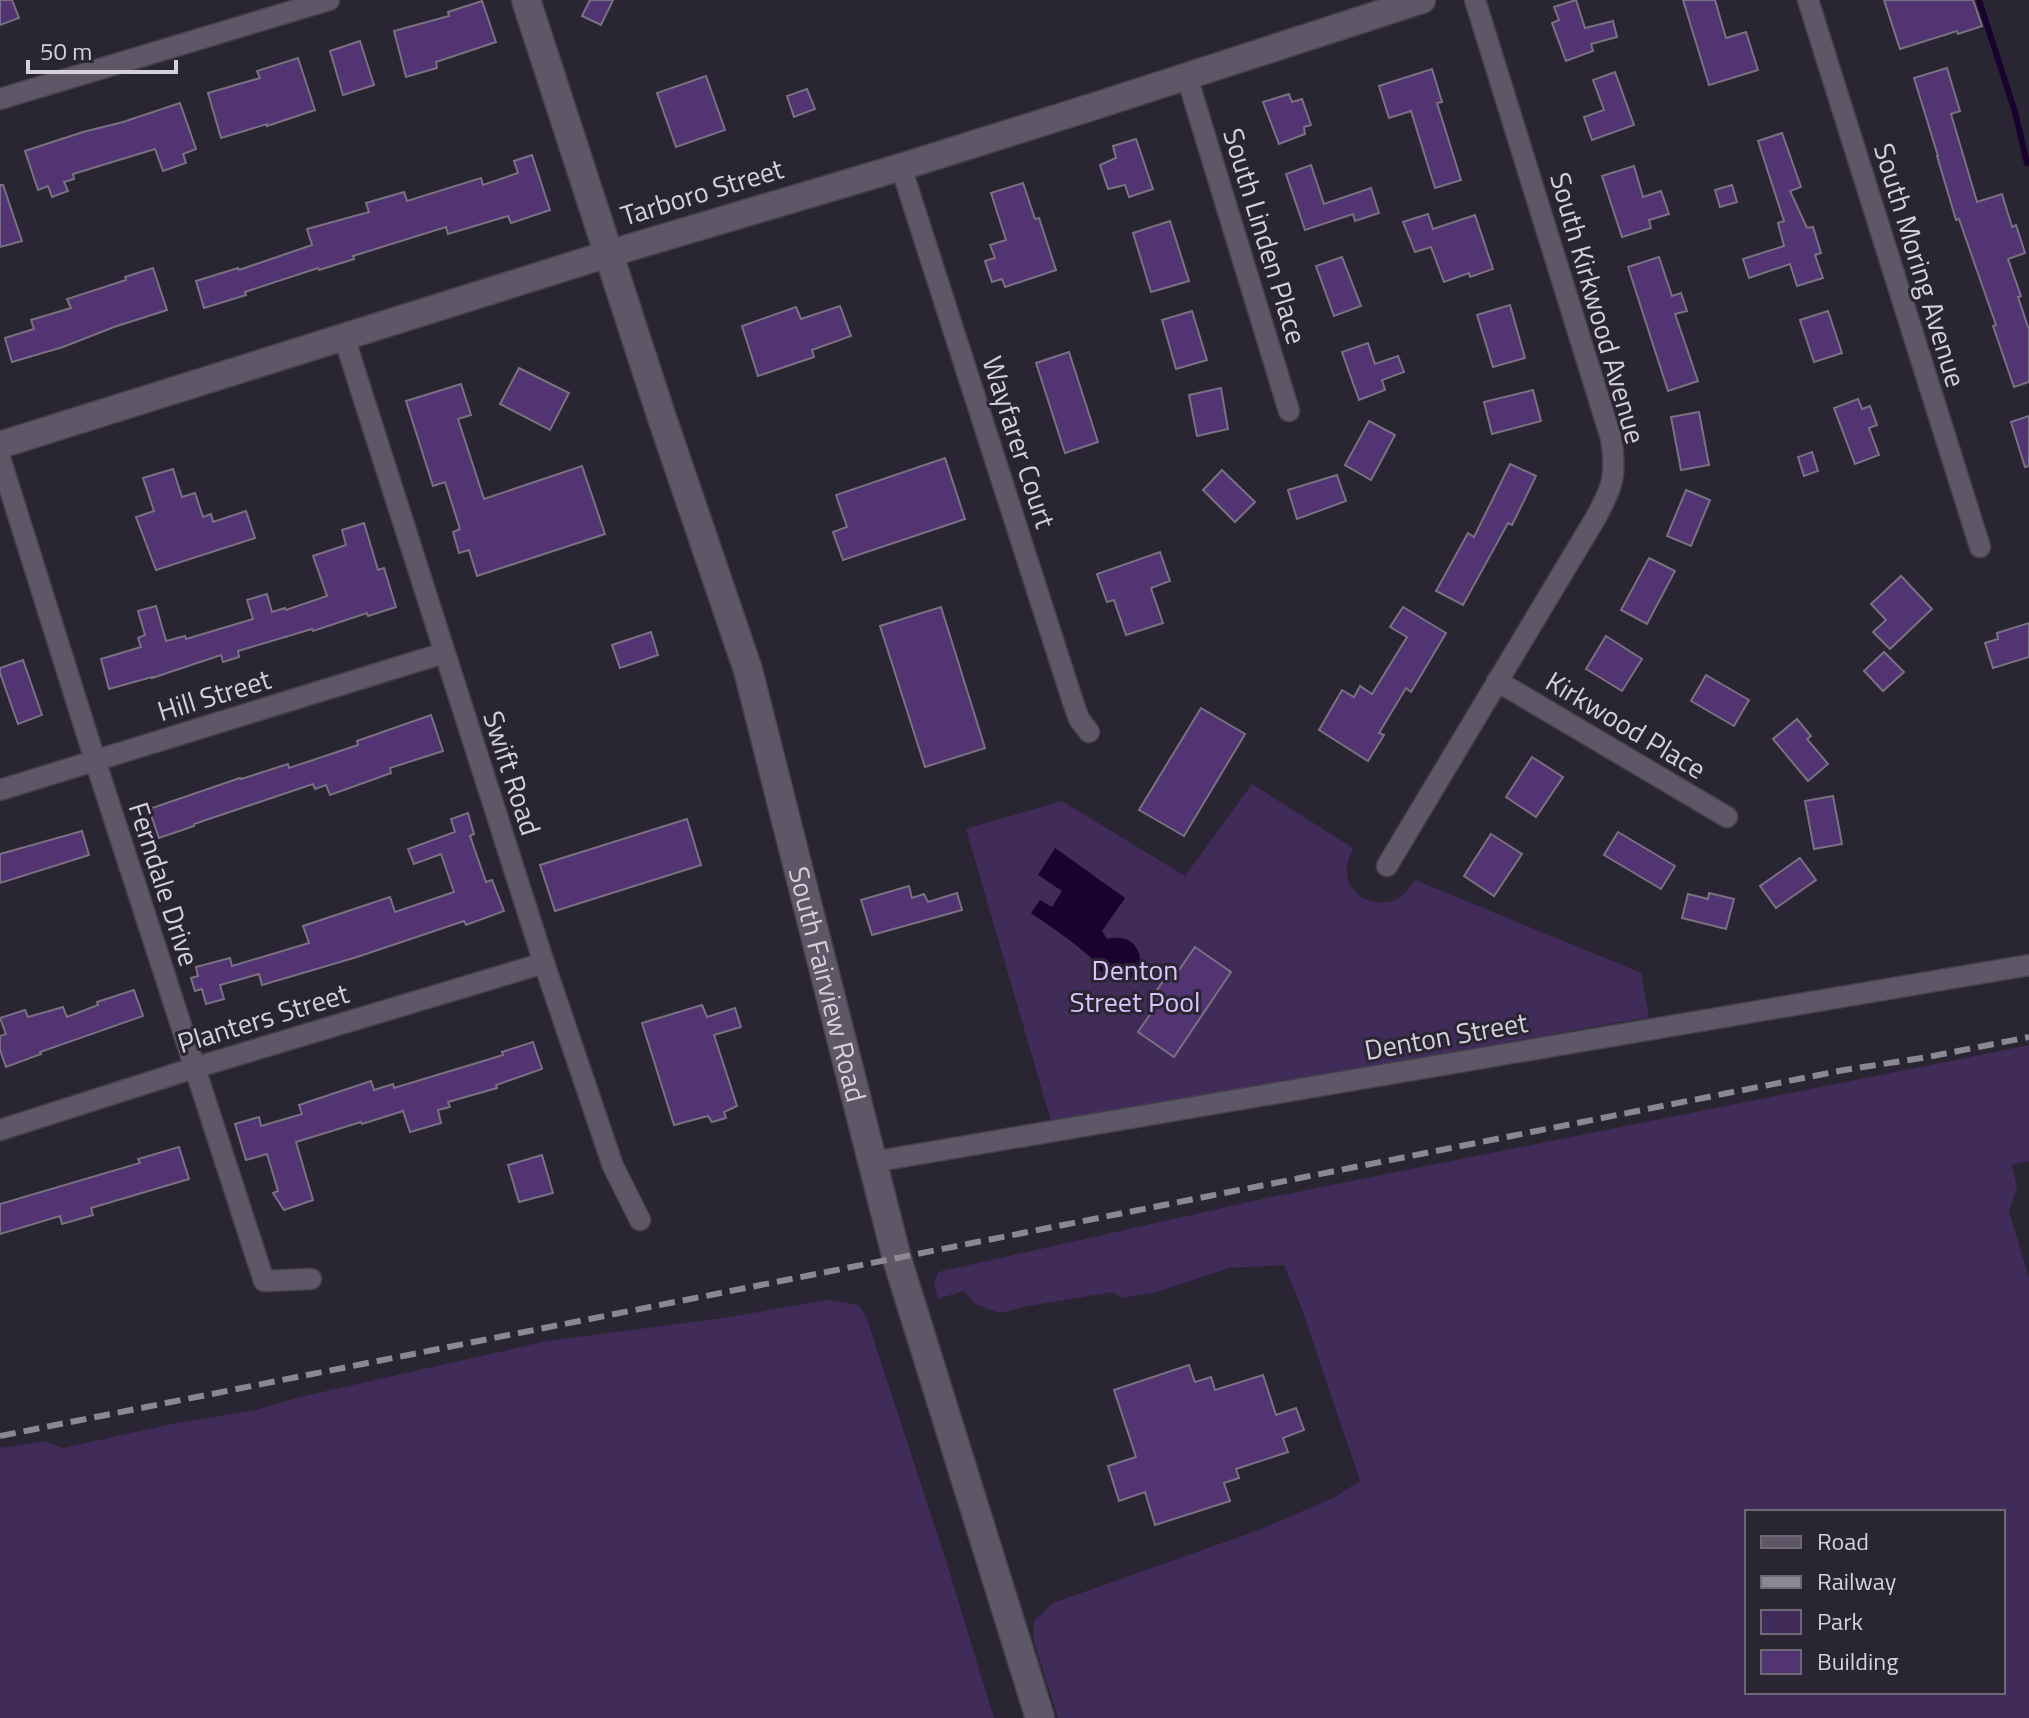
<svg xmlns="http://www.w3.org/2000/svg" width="2029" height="1718" font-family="'Titillium Web',sans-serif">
<rect width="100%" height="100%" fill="#2a2532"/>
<g fill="#402b59" fill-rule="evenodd">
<path d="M1252,784L1353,848C1350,856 1346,864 1347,873C1348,897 1377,909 1397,899C1405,895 1410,888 1415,880L1641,973L1649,1017L1317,1076L1051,1121L966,829L1062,801L1185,876Z"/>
<path d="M2029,1045V1161L2012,1165L2017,1188L2009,1211L2029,1278V1718H1058L1033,1638L1034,1621L1053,1603L1256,1531L1333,1498L1360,1481L1302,1309L1284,1265L1229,1268L1153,1293L1121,1298L1113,1292L1028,1306L1000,1313L975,1304L964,1291L938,1299L934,1285L938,1272L1262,1199ZM1747,1512H2003V1692H1747Z"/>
<polygon points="827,1300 859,1305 866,1316 946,1561 994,1718 0,1718 0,1448 45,1441 63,1448 172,1424 256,1410 300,1397 547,1341 723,1318"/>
</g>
<path fill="#19022d" d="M1055,848L1125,898L1102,931L1107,939C1113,938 1119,937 1125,939C1145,946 1146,976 1124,980C1117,982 1107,978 1102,973C1097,968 1095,962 1091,958C1073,941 1051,927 1031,913L1040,900L1052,907L1062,891L1038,875Z"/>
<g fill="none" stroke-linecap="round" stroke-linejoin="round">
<polyline stroke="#19022d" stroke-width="6" points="1979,0 2015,112 2027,163"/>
</g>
<g fill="#513471" stroke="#787182" stroke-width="2">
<polygon points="0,0 12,0 19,18 0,25"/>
<polygon points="590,0 613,0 601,25 582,16"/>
<polygon points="1576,0 1585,28 1613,21 1617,37 1591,44 1593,51 1566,61 1552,23 1559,20 1554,7"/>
<polygon points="1683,0 1715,0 1726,38 1746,32 1758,70 1709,85"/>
<polygon points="1884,0 1973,0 1982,26 1958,34 1957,31 1900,49"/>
<polygon points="482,1 496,42 436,62 437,68 406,77 394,31 449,16 448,12"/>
<polygon points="360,41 374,85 343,95 330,51"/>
<polygon points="298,58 315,110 267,126 267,124 221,138 208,93 260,78 257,71"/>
<polygon points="1947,68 1960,111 1951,114 1977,202 2002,194 2012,227 2016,225 2025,253 2008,259 2021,296 2018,297 2029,330 2029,382 2014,387 1993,326 1996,325 1959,219 1956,220 1937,156 1938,156 1914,78"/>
<polygon points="1432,69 1442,102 1437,103 1461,180 1435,188 1411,111 1389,118 1379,86"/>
<polygon points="1615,72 1634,125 1592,140 1584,117 1604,110 1593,80"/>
<polygon points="706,76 725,130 676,147 657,93"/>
<polygon points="807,89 815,109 794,117 787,96"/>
<polygon points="1289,94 1292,102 1302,99 1311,125 1304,127 1305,134 1279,144 1263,102"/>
<polygon points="180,103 196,149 183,154 186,163 163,171 155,149 73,174 74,179 64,182 68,191 52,197 48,186 38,190 25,151 83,132 123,122"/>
<polygon points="1782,133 1801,187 1790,191 1807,228 1813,227 1821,253 1815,255 1823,278 1797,286 1790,264 1749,278 1743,259 1784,246 1778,223 1784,221 1758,141"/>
<polygon points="1136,139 1153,189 1129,197 1125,185 1108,189 1100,165 1116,158 1113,146"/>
<polygon points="532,155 550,210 511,223 508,216 448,234 446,227 353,256 354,259 319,270 318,268 245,292 246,295 204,308 196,281 238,268 239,270 312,245 307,229 369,212 366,203 404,192 407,201 481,178 483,185 518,173 514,161"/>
<polygon points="1311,165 1324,204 1371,188 1379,213 1355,221 1353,214 1305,230 1286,174"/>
<polygon points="1634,166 1643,197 1661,191 1669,214 1649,220 1651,228 1622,237 1602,176"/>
<polygon points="1023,183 1035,219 1039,218 1056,270 1005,287 1002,279 992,282 985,261 995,258 990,245 1006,240 991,193"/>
<polygon points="0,185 3,185 22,241 0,247"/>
<polygon points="1732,185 1737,202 1720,207 1715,190"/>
<polygon points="1428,214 1433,229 1475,215 1493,269 1470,277 1469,273 1444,282 1431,247 1415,252 1403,222"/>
<polygon points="1170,221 1189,281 1151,292 1133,233"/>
<polygon points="1342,257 1361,306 1334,316 1316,266"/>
<polygon points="1659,257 1672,296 1681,293 1687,311 1675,314 1698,381 1668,391 1628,267"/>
<polygon points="153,268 167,310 114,327 63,347 12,362 5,338 34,329 31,320 71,308 67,299 126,280 125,277"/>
<polygon points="1510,305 1525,358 1493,367 1477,315"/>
<polygon points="840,306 851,336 812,350 814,357 758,376 742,326 796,307 801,319"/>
<polygon points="1192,311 1207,360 1176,369 1162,320"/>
<polygon points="1828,311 1842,353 1814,362 1800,320"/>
<polygon points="1368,343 1375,364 1398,356 1404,372 1382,380 1385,390 1359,400 1342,352"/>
<polygon points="1069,352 1098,442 1065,453 1036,363"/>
<polygon points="519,368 569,393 550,430 500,404"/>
<polygon points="461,384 471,415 458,419 484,499 582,466 605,534 477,576 469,550 459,553 453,532 460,529 445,482 433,486 406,401"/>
<polygon points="1221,388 1228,429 1197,436 1189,395"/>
<polygon points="1533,390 1541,421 1492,434 1484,402"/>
<polygon points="1858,399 1862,409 1870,406 1877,425 1869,428 1879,455 1855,464 1834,408"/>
<polygon points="1699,412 1709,465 1681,470 1671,417"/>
<polygon points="2029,416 2029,466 2025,467 2011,422"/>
<polygon points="1369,421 1395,435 1371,480 1345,465"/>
<polygon points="1812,452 1818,471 1804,476 1798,457"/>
<polygon points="945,458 965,519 843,560 833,532 847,527 836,495"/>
<polygon points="1510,464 1536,476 1512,525 1508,523 1463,605 1436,591 1468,533 1474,537"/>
<polygon points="173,469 182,497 195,493 203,517 211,514 213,522 246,511 255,538 156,570 136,517 154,511 143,478"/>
<polygon points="1222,470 1255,502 1235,522 1203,490"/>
<polygon points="1337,475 1346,501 1297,519 1288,490"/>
<polygon points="1686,490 1710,500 1691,546 1667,536"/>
<polygon points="364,523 378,570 384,568 396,607 368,616 367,613 313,631 312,629 238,651 239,657 223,662 221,655 152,678 152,677 109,689 101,659 141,647 138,638 145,635 138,611 156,606 166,641 185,636 186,639 253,619 247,600 267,594 272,612 285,608 286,610 327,596 313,556 346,545 342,530"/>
<polygon points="1160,552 1170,581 1151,588 1163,623 1126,635 1114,600 1107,602 1097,574"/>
<polygon points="1649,558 1675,571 1647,624 1621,610"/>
<polygon points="1901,576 1932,609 1890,649 1873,632 1886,620 1871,604"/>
<polygon points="941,607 985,748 925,767 880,626"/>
<polygon points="1403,607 1446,633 1411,692 1406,688 1379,733 1384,735 1368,761 1319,730 1342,690 1354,697 1360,686 1372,694 1407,637 1390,627"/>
<polygon points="2029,623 2029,657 1993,668 1985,643 1998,639 1997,633"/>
<polygon points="651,632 658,655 620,668 612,645"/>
<polygon points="1606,636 1642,659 1622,691 1586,669"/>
<polygon points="1884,652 1904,672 1883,691 1864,671"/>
<polygon points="23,660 42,715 18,724 0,673 0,668"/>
<polygon points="1706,675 1749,700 1734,726 1691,701"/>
<polygon points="1201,708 1245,734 1184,836 1139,810"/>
<polygon points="431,715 443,751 390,768 391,773 330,795 326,785 315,789 313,784 194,824 194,826 159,838 149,809 240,778 241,779 288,764 289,768 358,745 357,741"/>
<polygon points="1797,719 1811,736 1807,739 1828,764 1808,781 1773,739"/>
<polygon points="1532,757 1563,777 1536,817 1506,797"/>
<polygon points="1833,796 1842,844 1814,849 1805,801"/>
<polygon points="468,813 474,834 470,836 486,882 492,880 504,911 466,925 464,921 357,957 262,985 259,974 220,985 224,999 206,1004 202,989 195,991 191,978 198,976 196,967 230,958 232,966 309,943 303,926 390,897 395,912 454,892 441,854 414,864 408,849 455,832 451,819"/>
<polygon points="687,819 701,865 555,911 540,865"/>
<polygon points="82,831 89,855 0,883 0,854"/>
<polygon points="1618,832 1675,866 1661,889 1604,855"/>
<polygon points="1491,834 1522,854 1494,896 1464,876"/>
<polygon points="1800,858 1816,880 1776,908 1760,886"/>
<polygon points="909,886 912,898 924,894 928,902 957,893 962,910 872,935 861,900"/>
<polygon points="1709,893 1734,899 1726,929 1682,918 1688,894 1708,899"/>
<polygon points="1195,947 1231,972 1174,1057 1138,1032 1156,1006 1149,1002 1171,969 1177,973"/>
<polygon points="134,990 143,1016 40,1052 41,1054 6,1067 0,1050 0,1036 6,1034 0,1018 25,1010 28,1017 63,1007 67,1017 98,1005 97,1002"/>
<polygon points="702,1005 707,1017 735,1008 741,1027 714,1035 737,1106 724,1112 726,1118 712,1122 708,1116 674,1125 642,1023"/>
<polygon points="533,1042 542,1069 496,1085 497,1088 448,1102 450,1107 438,1110 441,1123 410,1132 403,1111 362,1124 361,1122 296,1142 313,1200 284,1210 273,1193 278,1191 267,1154 246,1160 235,1124 259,1117 261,1126 302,1114 299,1105 371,1081 374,1090 393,1084 394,1088 503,1055 502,1052"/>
<polygon points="179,1147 189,1179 91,1208 93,1215 62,1224 60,1216 0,1234 0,1204 140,1163 138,1159"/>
<polygon points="542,1155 553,1193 519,1202 508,1165"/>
<polygon points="1189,1365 1195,1382 1211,1377 1215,1390 1263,1375 1276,1415 1296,1408 1304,1430 1283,1438 1288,1452 1236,1469 1239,1478 1224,1483 1230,1501 1155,1525 1145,1492 1119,1501 1108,1466 1136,1457 1114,1390"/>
</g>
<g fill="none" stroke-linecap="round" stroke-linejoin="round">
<g stroke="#45414c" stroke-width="23">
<g id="minor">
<polyline points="1808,0 1980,547"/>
<polyline points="1187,77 1289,411"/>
<polyline points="0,99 329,0"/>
<polyline points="901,167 1073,702 1079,719 1089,732"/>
<polyline points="344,337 544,963 613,1166 640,1220"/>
<polyline points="0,458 95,760 264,1281 311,1279"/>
<polyline points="1497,681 1727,817"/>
<polyline points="0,790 444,653"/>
<path d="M1387,866L1595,519C1613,486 1617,476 1611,438L1475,0"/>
<polyline points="0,1130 194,1068 544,963"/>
<polyline points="872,1162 2029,965"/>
</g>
</g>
<g stroke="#45414c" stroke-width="29">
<polyline id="tertiary" points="0,445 608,254 901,167 1095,106 1422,0"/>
</g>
<g stroke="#45414c" stroke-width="31">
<g id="secondary">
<path id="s1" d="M526,0L661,415L748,670L897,1259L1040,1718"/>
</g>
</g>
<use href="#minor" stroke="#5e5767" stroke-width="20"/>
<use href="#tertiary" stroke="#5e5767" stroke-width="26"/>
<use href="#secondary" stroke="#5e5767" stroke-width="28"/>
<polyline stroke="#8c8893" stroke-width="6" stroke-dasharray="16 8" stroke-linecap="butt" points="0,1436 1844,1070 1928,1057 2029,1037"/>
</g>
<g text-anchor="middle" stroke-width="6" stroke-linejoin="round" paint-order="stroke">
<g font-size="28" fill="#d4d1da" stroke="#2a2532">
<text transform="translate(702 192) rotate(-17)" y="10">Tarboro Street</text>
<text transform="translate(1265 236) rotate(73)" y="10">South Linden Place</text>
<text transform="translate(1920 265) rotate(73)" y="10">South Moring Avenue</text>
<text transform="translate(1598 308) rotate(74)" y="10">South Kirkwood Avenue</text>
<text transform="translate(1019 442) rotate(72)" y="10">Wayfarer Court</text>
<text transform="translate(214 695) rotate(-17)" y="10">Hill Street</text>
<text transform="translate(1626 725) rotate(31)" y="10">Kirkwood Place</text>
<text transform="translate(512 773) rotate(72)" y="10">Swift Road</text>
<text transform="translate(164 884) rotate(72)" y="10">Ferndale Drive</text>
<text dy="10" stroke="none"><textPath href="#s1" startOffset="1030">South Fairview Road</textPath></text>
<text transform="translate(263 1018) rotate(-17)" y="10">Planters Street</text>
<text transform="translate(1446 1036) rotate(-10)" y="10">Denton Street</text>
</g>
<g font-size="28" fill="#dbc4fc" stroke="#2a2532">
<text x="1135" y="980">Denton<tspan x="1135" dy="32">Street Pool</tspan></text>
</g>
</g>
<rect x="1745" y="1510" width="260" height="184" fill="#2a2532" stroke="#6e6a75" stroke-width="2"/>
<rect x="1761" y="1536" width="40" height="12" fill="#5e5767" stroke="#6e6a75" stroke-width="2"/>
<text x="1817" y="1550" font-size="24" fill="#d4d1da">Road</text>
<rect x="1761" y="1576" width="40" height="12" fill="#8c8893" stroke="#6e6a75" stroke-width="2"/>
<text x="1817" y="1590" font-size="24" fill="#d4d1da">Railway</text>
<rect x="1761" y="1610" width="40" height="24" fill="#402b59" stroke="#6e6a75" stroke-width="2"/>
<text x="1817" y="1630" font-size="24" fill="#d4d1da">Park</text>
<rect x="1761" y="1650" width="40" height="24" fill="#513471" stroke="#6e6a75" stroke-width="2"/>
<text x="1817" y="1670" font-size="24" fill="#d4d1da">Building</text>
<path d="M28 60v12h148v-12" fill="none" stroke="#d4d1da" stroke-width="4"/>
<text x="40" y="60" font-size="24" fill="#d4d1da" stroke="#2a2532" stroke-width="6" paint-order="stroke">50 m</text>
</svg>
